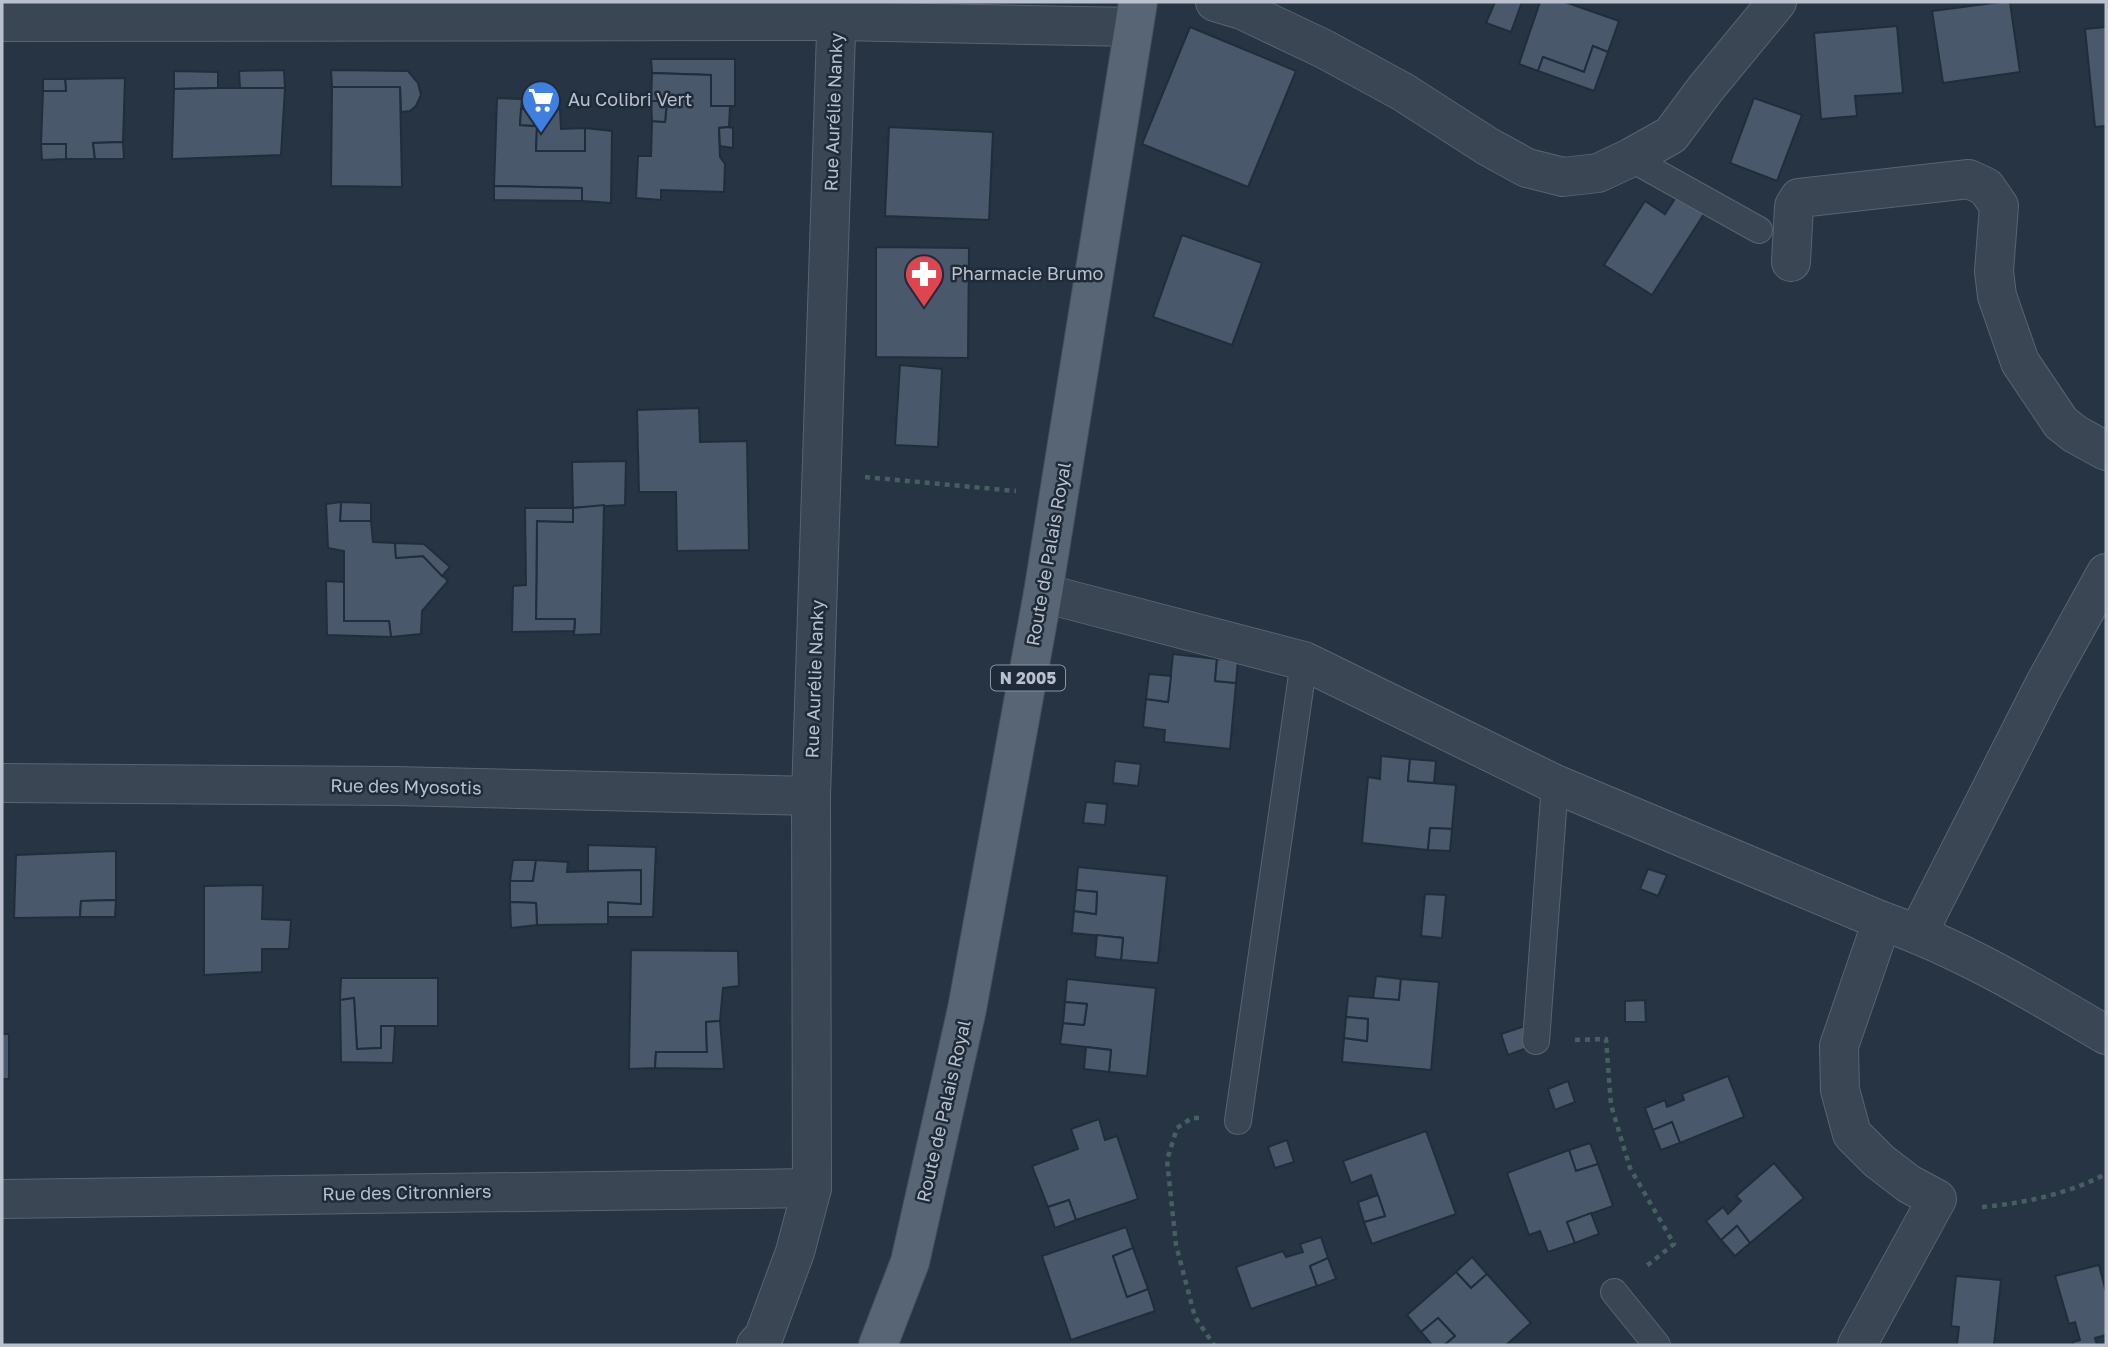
<svg xmlns="http://www.w3.org/2000/svg" width="2108" height="1347" font-family="'Golos Text',sans-serif">
<rect width="100%" height="100%" fill="#263444"/>
<g fill="#49586a" stroke="#212d3b" stroke-width="2">
<polygon points="1495,2 1522,2 1511,32 1486,23"/>
<polygon points="1540,2 1565,2 1619,21 1608,52 1593,46 1584,72 1543,57 1538,71 1519,64"/>
<polygon points="2001,2 2010,2 2020,72 1943,83 1932,11"/>
<polygon points="1897,26 1903,93 1855,96 1857,116 1821,119 1814,33"/>
<polygon points="1190,27 1296,71 1248,187 1142,144"/>
<polygon points="2106,27 2106,126 2095,127 2085,29"/>
<polygon points="1593,46 1608,52 1594,91 1538,71 1543,57 1584,72"/>
<polygon points="651,59 735,59 735,106 711,106 711,75 652,73"/>
<polygon points="284,70 285,88 240,88 239,71"/>
<polygon points="331,70 408,71 418,83 421,95 416,106 410,111 401,112 400,87 332,87"/>
<polygon points="174,71 218,72 218,88 174,89"/>
<polygon points="652,73 711,75 711,106 730,106 729,127 719,128 720,157 725,164 724,192 661,190 661,200 636,198 638,156 651,156 652,121 665,122 667,101 651,101"/>
<polygon points="125,78 123,142 93,143 95,159 66,159 66,144 41,144 43,91 66,91 65,79"/>
<polygon points="43,79 65,79 66,91 43,91"/>
<polygon points="332,87 400,87 402,187 331,186"/>
<polygon points="218,88 285,88 281,155 172,159 174,89"/>
<polygon points="497,98 522,99 520,125 537,126 536,151 585,151 585,128 612,131 611,203 582,201 582,188 494,186"/>
<polygon points="1754,98 1802,115 1777,181 1730,163"/>
<polygon points="651,101 667,101 665,122 652,121"/>
<polygon points="521,109 560,109 561,129 585,128 585,151 536,151 537,126 520,125"/>
<polygon points="729,127 733,128 733,148 720,146 719,128"/>
<polygon points="889,127 993,132 989,220 885,216"/>
<polygon points="123,142 124,159 95,159 93,143"/>
<polygon points="41,144 66,144 66,159 42,160"/>
<polygon points="494,186 582,188 582,201 494,200"/>
<polygon points="1678,194 1706,211 1652,295 1604,265 1645,201 1665,214"/>
<polygon points="1182,235 1262,263 1232,345 1153,317"/>
<polygon points="876,247 969,248 968,358 876,357"/>
<polygon points="900,365 942,369 938,447 895,445"/>
<polygon points="699,408 700,442 747,441 749,550 677,551 676,492 639,492 637,410"/>
<polygon points="626,461 625,505 573,508 572,462"/>
<polygon points="341,502 371,503 371,521 340,521"/>
<polygon points="341,502 340,521 371,521 373,542 395,543 396,558 423,556 448,581 422,611 421,634 391,637 389,621 344,621 344,551 328,548 326,504"/>
<polygon points="604,505 601,634 574,635 575,619 536,619 537,521 573,522 573,508"/>
<polygon points="525,508 573,508 573,522 537,521 536,619 575,619 574,631 512,632 513,586 526,585"/>
<polygon points="395,543 424,544 450,567 442,576 423,556 396,558"/>
<polygon points="326,581 344,582 344,621 389,621 391,637 327,635"/>
<polygon points="1173,654 1217,659 1215,681 1236,683 1230,749 1164,742 1165,730 1143,727 1146,699 1168,702"/>
<polygon points="1217,659 1238,660 1236,683 1215,681"/>
<polygon points="1149,674 1171,676 1168,702 1146,699"/>
<polygon points="1381,756 1410,759 1408,781 1456,785 1452,829 1430,828 1428,850 1362,843 1368,777 1380,779"/>
<polygon points="1410,759 1436,761 1434,783 1408,781"/>
<polygon points="1115,761 1141,764 1138,786 1113,783"/>
<polygon points="1086,802 1107,804 1105,825 1083,823"/>
<polygon points="1430,828 1452,829 1450,851 1428,850"/>
<polygon points="588,845 656,847 653,917 608,917 608,902 641,904 641,870 588,871"/>
<polygon points="116,851 116,900 81,901 80,917 14,918 16,855"/>
<polygon points="513,860 536,860 533,881 510,881"/>
<polygon points="536,860 568,862 567,872 641,870 641,904 608,902 608,924 537,925 536,903 510,902 510,881 533,881"/>
<polygon points="1078,867 1167,876 1158,963 1121,960 1123,938 1072,933 1074,911 1096,914 1097,892 1076,890"/>
<polygon points="1648,869 1667,875 1658,896 1640,889"/>
<polygon points="263,885 262,919 291,920 289,949 262,949 262,972 204,975 204,886"/>
<polygon points="1076,890 1097,892 1096,914 1074,911"/>
<polygon points="1425,894 1446,895 1442,938 1421,936"/>
<polygon points="116,900 115,917 80,917 81,901"/>
<polygon points="510,902 536,903 537,925 511,928"/>
<polygon points="1097,935 1123,938 1121,960 1095,957"/>
<polygon points="631,950 738,951 739,986 723,988 720,1021 706,1022 707,1052 656,1052 655,1068 629,1069"/>
<polygon points="1376,976 1401,979 1399,1000 1373,999"/>
<polygon points="341,978 438,978 438,1026 381,1026 381,1048 357,1049 354,998 340,1000"/>
<polygon points="1067,979 1156,988 1147,1076 1109,1072 1111,1050 1060,1044 1063,1023 1084,1025 1087,1004 1065,1002"/>
<polygon points="1401,979 1439,982 1431,1070 1342,1062 1344,1038 1367,1041 1368,1019 1346,1017 1348,996 1399,1000"/>
<polygon points="354,998 357,1049 381,1048 381,1026 395,1026 393,1063 341,1062 340,1000"/>
<polygon points="1645,1000 1646,1022 1625,1022 1625,1001"/>
<polygon points="1065,1002 1087,1004 1084,1025 1063,1023"/>
<polygon points="1346,1017 1368,1019 1367,1041 1344,1038"/>
<polygon points="720,1021 724,1069 655,1068 656,1052 707,1052 706,1022"/>
<polygon points="1525,1026 1532,1046 1508,1055 1501,1034"/>
<rect x="2" y="1034" width="7" height="45"/>
<polygon points="1086,1047 1111,1050 1109,1072 1084,1069"/>
<polygon points="1728,1076 1744,1117 1680,1143 1672,1122 1653,1130 1645,1108 1665,1100 1667,1107 1684,1100 1682,1094"/>
<polygon points="1568,1081 1575,1102 1555,1110 1548,1089"/>
<polygon points="1099,1119 1105,1140 1117,1136 1138,1199 1076,1220 1069,1200 1048,1207 1032,1166 1078,1149 1071,1129"/>
<polygon points="1672,1122 1680,1143 1661,1150 1653,1130"/>
<polygon points="1426,1131 1456,1214 1372,1244 1364,1222 1385,1216 1371,1175 1351,1183 1343,1161"/>
<polygon points="1287,1140 1294,1162 1275,1168 1268,1147"/>
<polygon points="1590,1143 1598,1164 1576,1171 1569,1150"/>
<polygon points="1569,1150 1576,1171 1598,1164 1613,1206 1567,1222 1575,1243 1548,1252 1540,1231 1529,1235 1507,1173"/>
<polygon points="1774,1163 1804,1198 1750,1243 1737,1226 1721,1240 1706,1221 1723,1207 1728,1214 1741,1201 1736,1196"/>
<polygon points="1378,1195 1385,1216 1364,1222 1358,1202"/>
<polygon points="1069,1200 1076,1220 1055,1228 1048,1207"/>
<polygon points="1591,1213 1599,1234 1575,1243 1567,1222"/>
<polygon points="1737,1226 1750,1243 1735,1256 1721,1240"/>
<polygon points="1126,1227 1133,1248 1113,1256 1127,1297 1148,1289 1155,1311 1071,1340 1042,1256"/>
<polygon points="1321,1237 1328,1258 1310,1266 1317,1286 1251,1309 1236,1267 1283,1251 1286,1257 1303,1252 1300,1244"/>
<polygon points="1133,1248 1148,1289 1127,1297 1113,1256"/>
<polygon points="1472,1257 1487,1274 1471,1288 1456,1272"/>
<polygon points="1328,1258 1336,1279 1317,1286 1310,1266"/>
<polygon points="2099,1265 2106,1292 2106,1335 2095,1338 2097,1345 2073,1345 2073,1342 2080,1340 2075,1322 2069,1324 2055,1276"/>
<polygon points="1456,1272 1471,1288 1487,1274 1531,1323 1506,1345 1444,1345 1455,1336 1438,1318 1421,1332 1407,1315"/>
<polygon points="1956,1276 2001,1280 1994,1345 1949,1345 1957,1344 1959,1327 1951,1326"/>
<polygon points="1438,1318 1455,1336 1444,1345 1432,1345 1421,1332"/>
</g>
<g fill="none" stroke-linecap="round" stroke-linejoin="round">
<g stroke="#596471" stroke-width="28">
<g id="lane">
<polyline points="1630,158 1759,230"/>
<polyline points="1536,1041 1555,784"/>
<polyline points="1238,1121 1304,661"/>
<polyline points="1614,1292 1657,1345"/>
</g>
</g>
<g stroke="#596471" stroke-width="40">
<g id="street">
<polyline points="1215,2 1242,10 1324,49 1403,92 1487,146 1527,168 1563,177 1598,173 1630,158 1671,135 1706,88 1777,2"/>
<polyline points="2,22 837,21 1133,27"/>
<polyline points="1791,262 1794,206 1799,198 1969,179 1986,187 1999,206 1994,271 1997,296 2020,362 2061,423 2075,434 2106,451"/>
<path d="M1043,593L1304,661L1555,784L1882,921C1960,948 2035,993 2106,1035"/>
<polyline points="2,783 395,786 811,796"/>
<polyline points="1918,933 2044,685 2106,573"/>
<polyline points="2,1199 812,1188"/>
<polyline points="756,1345 764,1336 795,1252 812,1188 811,796 837,2"/>
<polyline points="1857,1345 1937,1199 1909,1184 1879,1161 1852,1134 1840,1090 1839,1046 1882,921"/>
</g>
</g>
<g stroke="#444f5d" stroke-width="40">
<polyline id="primary" points="878,1345 910,1262 967,1009 1043,593 1138,2"/>
</g>
<g stroke="#466061" stroke-width="4.5" stroke-dasharray="5 5" stroke-linecap="butt">
<polyline points="865,477 1016,491"/>
<polyline points="1575,1040 1606,1039 1611,1105 1630,1168 1674,1244 1644,1268"/>
<polyline points="1199,1118 1192,1118 1177,1128 1167,1160 1176,1245 1195,1317 1214,1345"/>
<path d="M1982,1207C2026,1203 2067,1194 2106,1174"/>
</g>
<use href="#lane" stroke="#3a4654" stroke-width="26"/>
<use href="#street" stroke="#3a4654" stroke-width="38"/>
<use href="#primary" stroke="#586574" stroke-width="38"/>
</g>
<defs>
<g id="supermarket-pin" transform="scale(2.0125)"><path d="M0 17L-7.5 6A9.5 9.5 0 1 1 7.5 6Z" fill="#3f7fe0" stroke="#1f2b39"/><path d="M-6-5.5h2.5l.6 2H6L4.5 2H-2.5L-4.4-4H-6ZM-1.5 3.2a1.3 1.3 0 1 0 .1 0ZM3 3.2a1.3 1.3 0 1 0 .1 0Z" fill="#fff"/></g>
<g id="pharmacy-pin" transform="scale(2.0125)"><path d="M0 17L-7.5 6A9.5 9.5 0 1 1 7.5 6Z" fill="#e0444e" stroke="#1f2b39"/><path d="M-2-6h4v4h4v4h-4v4h-4v-4h-4v-4h4Z" fill="#fff"/></g>
</defs>
<g fill-rule="evenodd">
<use href="#supermarket-pin" x="541" y="100"/>
<use href="#pharmacy-pin" x="924" y="274"/>
</g>
<g text-anchor="middle" stroke-width="5" stroke-linejoin="round" paint-order="stroke">
<rect fill="#1f2b39" stroke="#8a94a1" stroke-width="2" x="991" y="665.5" width="74" height="25" rx="5"/>
<g font-size="16" font-weight="bold" fill="#b8c1cd">
<text x="1028" y="684">N 2005</text>
</g>
<g font-size="18" fill="#b8c1cd" stroke="#1f2b39" text-anchor="start">
<text x="568" y="106">Au Colibri Vert</text>
<text x="951" y="280">Pharmacie Brumo</text>
</g>
<g font-size="18" fill="#b8c1cd" stroke="#1f2b39">
<text transform="translate(834 112) rotate(-88)" y="6">Rue Aurélie Nanky</text>
<text transform="translate(1049 554) rotate(-80)" y="6">Route de Palais Royal</text>
<text transform="translate(815 679) rotate(-88)" y="6">Rue Aurélie Nanky</text>
<text transform="translate(406 787) rotate(1)" y="6">Rue des Myosotis</text>
<text transform="translate(944 1111) rotate(-77)" y="6">Route de Palais Royal</text>
<text transform="translate(407 1193) rotate(-1)" y="6">Rue des Citronniers</text>
</g>
</g>
<rect width="2108" height="1347" fill="none" stroke="#b8c1cd" stroke-width="7"/>
</svg>
